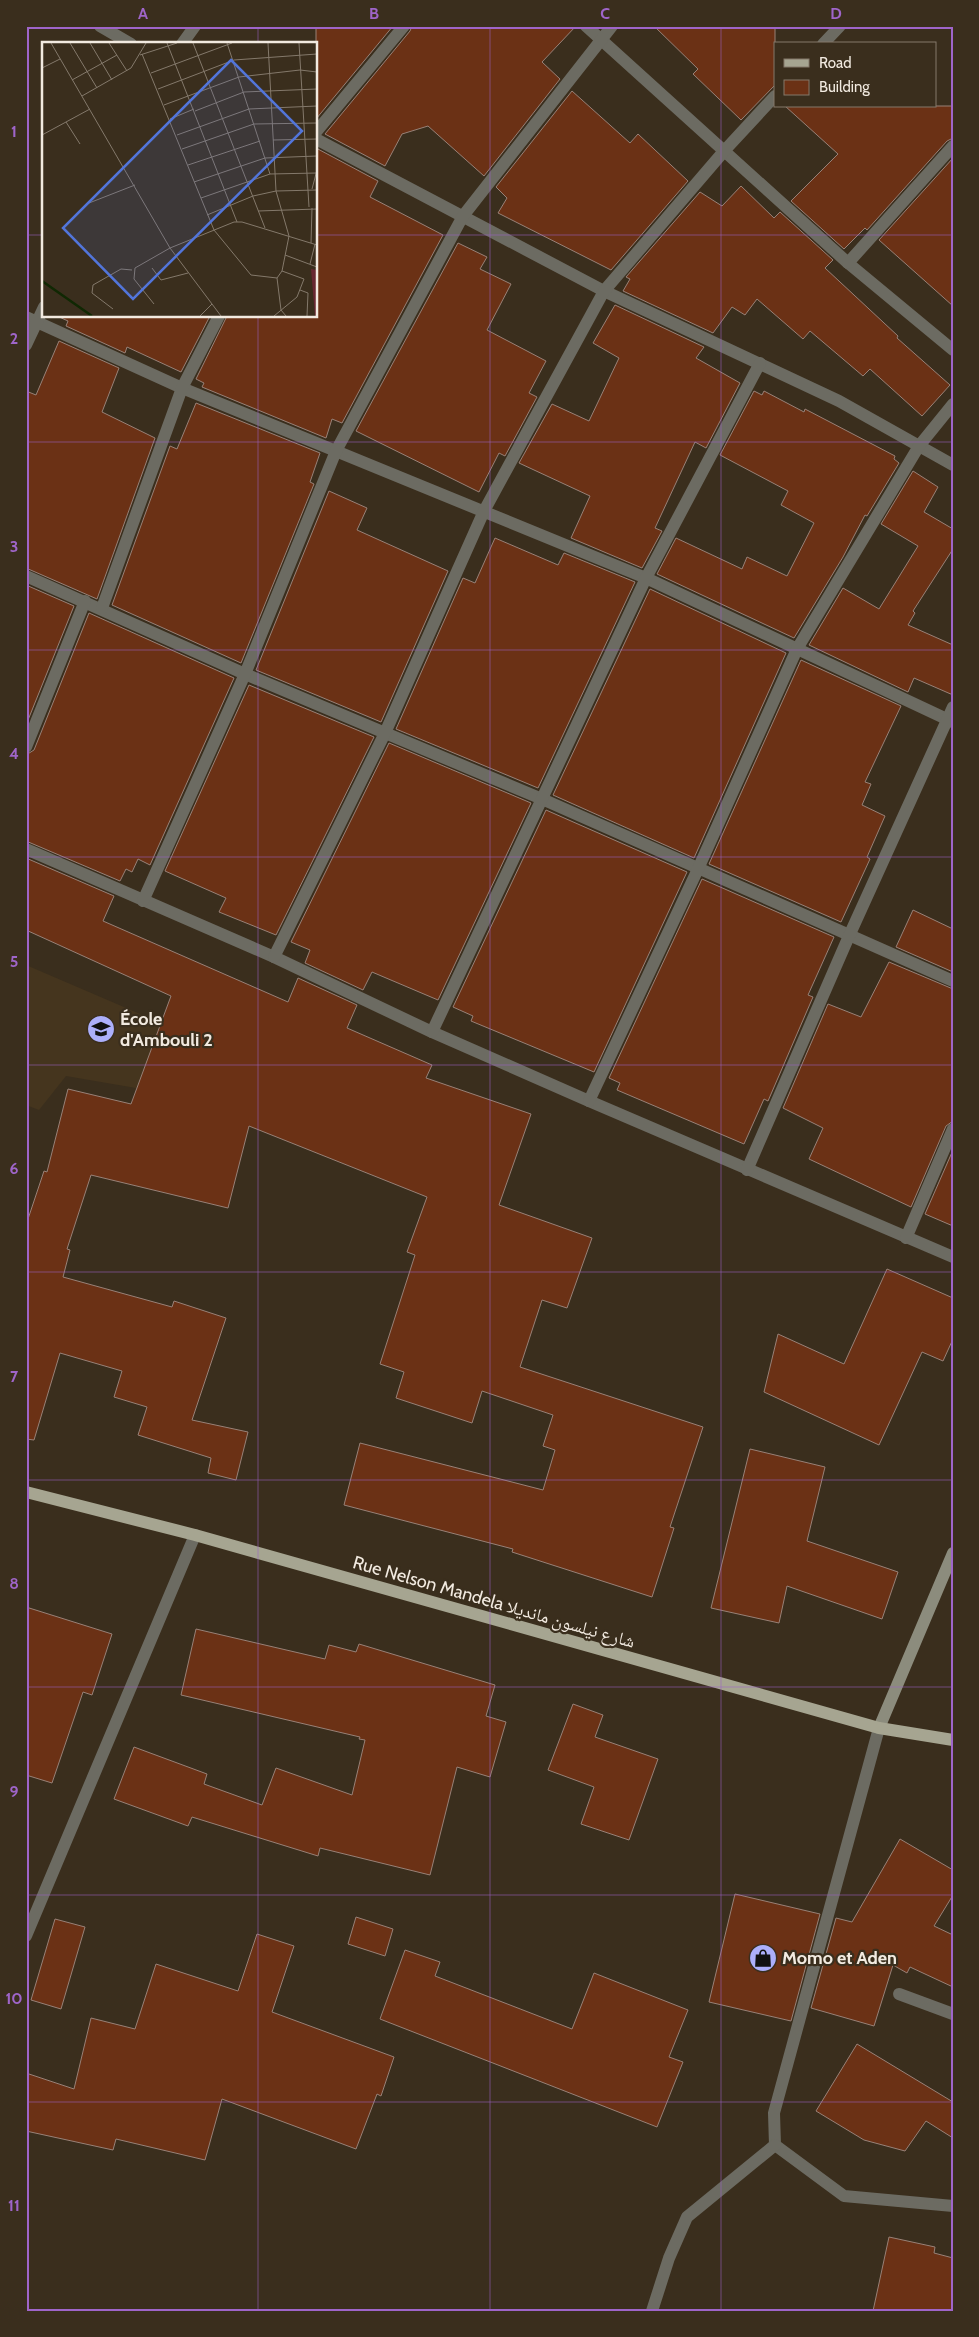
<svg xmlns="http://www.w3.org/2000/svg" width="979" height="2337" font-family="Cabin,'Noto Naskh Arabic',sans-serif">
<rect width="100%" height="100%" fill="#3a2e1d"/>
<polygon fill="#45351e" points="26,965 231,1053 200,1099 66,1076 39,1110 26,1105"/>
<g fill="#6b3115" stroke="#988177">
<polygon points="316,26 393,26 316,119"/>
<polygon points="412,26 576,26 542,62 560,79 484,176 428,126 402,134 385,166 325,134 410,31"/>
<polygon points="654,26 775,26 775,85 741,120 693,74 698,69"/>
<polygon points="572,91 630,143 638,134 688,181 611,270 498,213 507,198 496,187"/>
<polygon points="785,106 953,106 953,138 947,141 867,230 865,228 844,249 791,201 838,154"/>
<polygon points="316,148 378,181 370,197 443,235 342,423 332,419 326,438 202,387 204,383 196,379 227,316 316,316"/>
<polygon points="953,158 953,306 879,240"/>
<polygon points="741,186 774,218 780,212 833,260 825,268 898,336 897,338 950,385 922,416 870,369 863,376 810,331 803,339 757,299 745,315 732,307 713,333 623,291 630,279 626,277 700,192 722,206"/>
<polygon points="458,243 487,257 480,269 511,284 487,330 546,361 529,393 537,397 505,456 499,453 479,492 356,431"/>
<polygon points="615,305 704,347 696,358 740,383 706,448 695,442 655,528 662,531 642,568 571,538 590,496 519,463 552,404 589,421 619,358 593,343"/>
<polygon points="57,316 210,316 181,372 127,347 125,353 66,326 68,321"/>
<polygon points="59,341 119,368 102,412 155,438 97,599 26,568 26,391 36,395"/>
<polygon points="754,391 762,395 764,391 804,412 805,409 895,456 894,459 899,463 867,516 865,515 843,557 794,638 657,574 676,538 742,569 747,557 787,576 814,523 781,505 788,491 720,455"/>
<polygon points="196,403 320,453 310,482 314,484 241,663 112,605 170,446 177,449"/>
<polygon points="913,471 938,487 924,512 953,529 953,549 913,611 915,613 908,625 953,645 953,695 914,678 908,692 809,645 843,588 879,609 918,546 881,524"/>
<polygon points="329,491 367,508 357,530 448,571 381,722 256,670"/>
<polygon points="495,538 558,565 564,553 635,582 538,788 396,729 463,578 475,583"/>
<polygon points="26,585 74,606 26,725"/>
<polygon points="650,589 786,653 694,858 553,795"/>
<polygon points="89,613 234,678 150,865 138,859 132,872 126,869 120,881 26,841 26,755 34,750"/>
<polygon points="801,660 901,706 865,782 871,784 862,805 885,816 867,857 870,859 841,922 709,864"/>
<polygon points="249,685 374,737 276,935 219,912 226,898 165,871"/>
<polygon points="389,743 531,803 438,1000 372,972 363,990 305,963 310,950 291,942"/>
<polygon points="546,810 687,872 594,1072 471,1021 473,1016 453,1007"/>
<polygon points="26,858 114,896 103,921 288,1002 298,978 357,1005 347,1028 432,1065 426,1078 531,1114 499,1205 592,1238 567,1308 542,1300 520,1367 703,1427 670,1527 674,1528 652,1597 512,1552 513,1549 344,1505 360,1443 543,1490 555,1450 543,1446 553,1415 482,1391 472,1423 396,1398 404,1372 380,1364 415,1255 407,1252 427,1197 249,1126 228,1208 91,1175 67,1249 70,1250 63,1277 172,1307 174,1301 226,1318 192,1420 248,1432 236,1480 208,1473 211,1458 138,1435 147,1407 114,1397 122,1371 60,1353 34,1440 26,1439 26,1225 44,1171 47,1172 68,1089 131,1104 171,996 26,930"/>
<polygon points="702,879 834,937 808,995 813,997 768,1101 764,1099 744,1144 617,1090 620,1083 609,1078"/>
<polygon points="913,910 953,929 953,972 896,947"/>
<polygon points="889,962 953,989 953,1121 946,1126 911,1207 809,1159 823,1128 783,1108 828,1004 861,1017"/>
<polygon points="953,1150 953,1226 925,1214"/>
<polygon points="887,1269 953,1298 953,1339 943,1361 922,1352 879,1445 764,1392 778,1334 844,1364"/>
<polygon points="750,1449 825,1467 807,1541 898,1572 882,1619 787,1586 779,1623 711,1608"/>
<polygon points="26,1607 112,1634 92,1695 83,1692 52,1783 26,1775"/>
<polygon points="196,1629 325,1659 329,1645 356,1652 359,1644 495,1685 486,1716 506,1722 490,1777 457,1767 430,1875 320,1848 318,1856 192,1817 188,1826 114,1799 134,1747 207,1774 204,1784 262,1805 276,1768 352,1795 365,1740 359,1739 360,1737 181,1695"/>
<polygon points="573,1704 603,1715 595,1737 658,1759 629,1840 581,1824 594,1787 548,1770"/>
<polygon points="900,1839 953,1870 953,1895 934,1926 953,1935 953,1987 910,1967 907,1973 893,1965 874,2026 811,2008 836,1918 852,1922"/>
<polygon points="735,1894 820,1914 791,2021 709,2002"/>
<polygon points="356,1917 393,1929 385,1956 348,1944"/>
<polygon points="55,1919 85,1927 61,2009 31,2000"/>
<polygon points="257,1934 294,1946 272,2012 394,2057 381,2096 377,2094 356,2149 222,2099 205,2160 116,2139 113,2150 26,2131 26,2073 74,2089 91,2018 135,2029 156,1964 238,1991"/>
<polygon points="405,1950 440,1962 435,1976 572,2029 594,1973 688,2010 669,2057 683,2062 657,2127 380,2019"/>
<polygon points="857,2044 953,2102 953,2138 926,2121 905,2151 864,2140 816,2111"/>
<polygon points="889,2237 935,2247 934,2253 953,2258 953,2311 873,2311"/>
</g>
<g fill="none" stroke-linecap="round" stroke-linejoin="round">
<g stroke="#6c6b62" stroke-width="12">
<polyline points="100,26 131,44"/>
<polyline points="586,26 848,263 953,350"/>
<polyline points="182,44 195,26"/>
<polyline points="823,44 840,26"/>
<polyline points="316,132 404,26"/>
<polyline points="316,139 604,291 839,401 953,465"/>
<polyline points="848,263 953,146"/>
<polyline points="26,317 182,388 646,578 953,722"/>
<polyline points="26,345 44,307"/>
<polyline points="26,576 245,674 542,799 953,981"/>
<polyline points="102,608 182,388 219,316"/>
<polyline points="26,747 85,601"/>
<polyline points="26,849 274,957 432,1032 589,1101 953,1257"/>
<polyline points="143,901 245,674 336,451 463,216 612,26"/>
<polyline points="274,957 385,733 484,511 604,291 725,150 775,96"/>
<polyline points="432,1032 646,578 760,363"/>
<polyline points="589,1101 698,869 797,649 919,446 953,404"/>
<polyline points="747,1170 849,936 953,707"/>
<polyline points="906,1238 953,1129"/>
<polyline points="879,1728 774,2113 775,2145 844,2196 953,2206"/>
<polyline points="26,1936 195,1535"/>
<polyline points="899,1994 953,2014"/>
<polyline points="652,2311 669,2258 687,2217 775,2145"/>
</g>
<polyline stroke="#8c8c7d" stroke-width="12" points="879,1728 953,1553"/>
<polyline stroke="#a6a591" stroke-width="12" points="26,1492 195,1535 879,1728 953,1740"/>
</g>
<path fill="none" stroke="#9f65c9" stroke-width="1" stroke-opacity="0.55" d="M258,26V44M490,26V2311M721,26V2311M26,235H44M316,235H953M258,316V2311M26,442H953M26,650H953M26,857H953M26,1065H953M26,1272H953M26,1480H953M26,1687H953M26,1895H953M26,2102H953"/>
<defs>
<g id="school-disc" transform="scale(1.4375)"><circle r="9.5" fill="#acaffb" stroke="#3a2e1d"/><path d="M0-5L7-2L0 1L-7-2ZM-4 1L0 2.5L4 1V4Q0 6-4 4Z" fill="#111"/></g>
<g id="shop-disc" transform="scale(1.4375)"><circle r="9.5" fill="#acaffb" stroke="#3a2e1d"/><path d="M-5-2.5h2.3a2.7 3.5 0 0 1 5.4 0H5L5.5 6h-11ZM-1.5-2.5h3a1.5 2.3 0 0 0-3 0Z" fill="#111"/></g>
</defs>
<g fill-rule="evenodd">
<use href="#school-disc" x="101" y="1029"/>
<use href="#shop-disc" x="763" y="1958"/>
</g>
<g text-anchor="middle" stroke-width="4.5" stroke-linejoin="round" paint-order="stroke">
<g font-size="18" font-weight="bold" fill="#f2eae0" stroke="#3a2e1d" text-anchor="start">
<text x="120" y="1025">École<tspan x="120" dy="21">d'Ambouli 2</tspan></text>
<text x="782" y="1964">Momo et Aden</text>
</g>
<g font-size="18" fill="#f2eae0" stroke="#3a2e1d">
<text transform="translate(494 1602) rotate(16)" y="6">Rue Nelson Mandela شارع نيلسون مانديلا</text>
</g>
</g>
<g transform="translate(42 42)">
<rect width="275" height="275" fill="#3a2e1d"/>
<path d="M269,227L275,228V274H273Z" fill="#682731"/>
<path fill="none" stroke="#102803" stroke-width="2.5" d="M0,239L50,274"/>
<path fill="none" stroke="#84796b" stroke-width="1" d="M9,1L128,206L179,274M28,1L55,46M48,1L70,38M67,1L85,29M125,1L195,180M151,1L223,186M185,1L228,132M257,1L267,165M100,12L172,188L209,233L235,236L240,229L247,194L234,149L226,1M98,13L135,1M0,26L18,17M109,31L190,1M30,38L75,13M116,47L192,18L275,12M40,54L89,26L104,1M122,63L197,35L258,28L275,30M153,69L202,50L275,47M128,77L152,67M24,80L38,102M0,93L48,67M135,93L207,67L275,64M231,98L275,97M140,107L212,82L275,81M146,123L218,99M152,140L223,116L275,114M270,147L275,128M159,156L228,132L275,131M47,161L93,143M216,169L275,167M165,173L211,154L234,149L275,148M269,201L270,166M243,213L275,225M268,222L273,202M110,226L119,238L146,231M235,236L239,268L244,274M258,248L266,251L265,274M112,262L92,237L93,226L128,206L192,180H200L275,203M71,267L50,251L51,243L79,227L90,228M158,274L170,262M232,274L255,255L262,237L240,229"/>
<path fill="#5275da" fill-opacity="0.15" stroke="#5275da" stroke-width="2.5" d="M189,18L260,89L91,257L21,186Z"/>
<rect width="275" height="275" fill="none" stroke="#f2eae0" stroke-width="2.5"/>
</g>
<rect width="979" height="2337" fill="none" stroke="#3a2e1d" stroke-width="55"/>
<rect x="774" y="42" width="162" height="65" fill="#3a2e1d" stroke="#84796b"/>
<rect x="784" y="59" width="25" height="8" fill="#a6a591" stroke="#84796b"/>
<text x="819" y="68" font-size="15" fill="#f2eae0">Road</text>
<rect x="784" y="80" width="25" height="15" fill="#6b3115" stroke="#84796b"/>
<text x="819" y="92" font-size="15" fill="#f2eae0">Building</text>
<rect x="28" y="28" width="924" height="2282" fill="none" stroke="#9f65c9" stroke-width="2"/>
<g font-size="16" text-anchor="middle" font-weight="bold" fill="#9f65c9">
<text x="143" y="19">A</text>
<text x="374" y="19">B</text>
<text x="605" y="19">C</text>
<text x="836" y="19">D</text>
<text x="14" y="137">1</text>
<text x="14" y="344">2</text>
<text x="14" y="552">3</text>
<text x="14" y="759">4</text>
<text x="14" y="967">5</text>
<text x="14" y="1174">6</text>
<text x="14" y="1382">7</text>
<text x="14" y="1589">8</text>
<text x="14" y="1797">9</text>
<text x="14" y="2004">10</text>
<text x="14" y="2211">11</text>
</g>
</svg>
